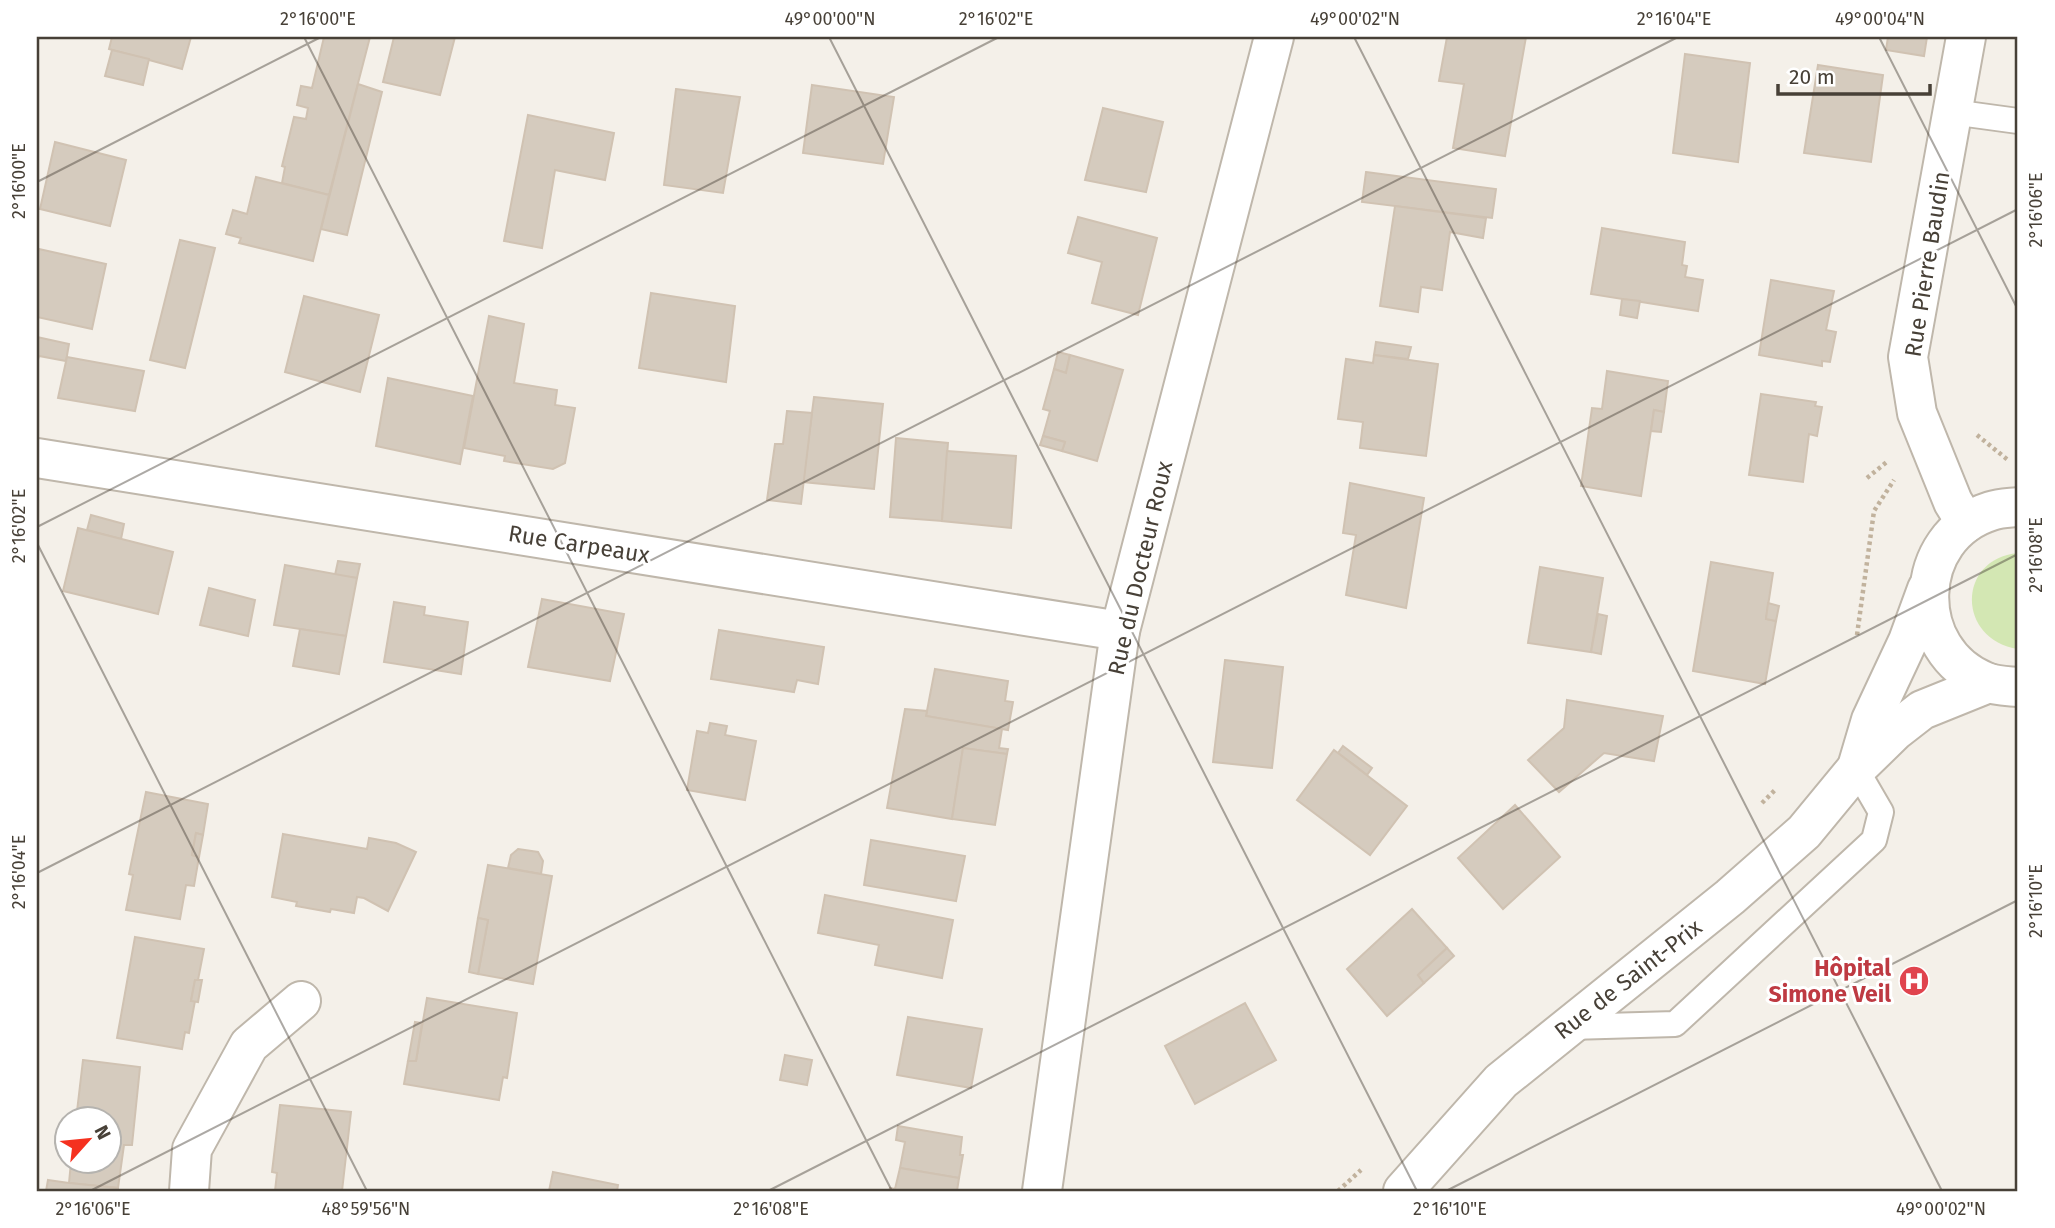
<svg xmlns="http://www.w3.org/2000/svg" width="2055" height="1228" font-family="'Fira Sans',sans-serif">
<rect width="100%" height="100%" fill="#f4f0e9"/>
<path fill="#d3e7b3" d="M2018,553V649C1957,640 1956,559 2018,553Z"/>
<g fill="#d5cbbe" stroke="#d0c2b2" stroke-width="2">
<polygon points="112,37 191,37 182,69 109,49"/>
<polygon points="324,37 370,37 329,195 282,183 285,167 282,166 294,117 306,119 308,108 297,105 301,86 312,88"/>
<polygon points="394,37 455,37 440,95 383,82"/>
<polygon points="1447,37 1526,37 1505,156 1453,148 1464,84 1439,81"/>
<polygon points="1888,37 1927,37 1924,56 1886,50"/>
<polygon points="112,50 149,59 143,85 105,76"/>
<polygon points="1685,54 1750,63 1738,162 1673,153"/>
<polygon points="1818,65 1883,75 1871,162 1804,153"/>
<polygon points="358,84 382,92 347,235 321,229"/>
<polygon points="812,85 894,97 883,164 803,153"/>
<polygon points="676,89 740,97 723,193 664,185"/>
<polygon points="1103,108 1163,122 1146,192 1085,180"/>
<polygon points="528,115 614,133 605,180 555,170 542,248 504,241"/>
<polygon points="55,142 126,160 110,226 40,209"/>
<polygon points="1366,172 1496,189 1492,218 1362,202"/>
<polygon points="256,177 329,195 313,261 239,243 241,238 226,234 233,210 247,214"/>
<polygon points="1395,206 1486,218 1483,238 1450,232 1442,290 1421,287 1418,312 1380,306"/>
<polygon points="1078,217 1157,238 1138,315 1092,303 1102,262 1068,253"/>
<polygon points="1602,228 1685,242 1682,265 1687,266 1685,277 1703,280 1698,311 1591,294"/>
<polygon points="180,240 215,248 185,368 150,360"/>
<polygon points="39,249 106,264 92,329 37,317 37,257"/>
<polygon points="1771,280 1834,291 1826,330 1836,332 1830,362 1822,361 1822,366 1759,355"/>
<polygon points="651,293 735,306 726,382 639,368"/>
<polygon points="304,296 379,315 360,392 285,372"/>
<polygon points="1622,299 1640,301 1637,318 1620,315"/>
<polygon points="489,316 524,324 514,383 557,390 555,405 575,408 565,463 553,469 504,461 505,456 464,448"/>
<polygon points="37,337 69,344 66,361 39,356 37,363"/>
<polygon points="1376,342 1411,347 1408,359 1374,355"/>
<polygon points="1058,352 1070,355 1066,373 1054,369"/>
<polygon points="1070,355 1123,370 1097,461 1062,451 1065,442 1043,436 1050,411 1043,409 1054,369 1066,373"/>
<polygon points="1374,355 1438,364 1426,456 1360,448 1363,422 1338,419 1346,359 1373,363"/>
<polygon points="67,357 144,371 135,411 58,398"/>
<polygon points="1607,371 1668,381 1664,412 1654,410 1641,496 1581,486 1592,408 1602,409"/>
<polygon points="388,378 473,396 460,464 376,446"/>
<polygon points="1761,394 1816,402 1815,406 1822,407 1817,436 1809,434 1803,482 1749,475"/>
<polygon points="814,397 883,404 874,489 803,482"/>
<polygon points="1654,410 1664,412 1661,432 1651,431"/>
<polygon points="787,411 812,413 801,504 767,500 775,444 783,444"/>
<polygon points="1043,436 1065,442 1062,451 1040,445"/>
<polygon points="896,438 948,443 942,521 890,517"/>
<polygon points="947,451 1016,456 1011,528 942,521"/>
<polygon points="1350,483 1424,498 1406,608 1346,595 1356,535 1343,533"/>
<polygon points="91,515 124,524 121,539 87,530"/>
<polygon points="78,528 173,552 158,614 63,591"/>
<polygon points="338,561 360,564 357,578 335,575"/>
<polygon points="1711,562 1773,573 1766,619 1776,621 1765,684 1693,671"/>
<polygon points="285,565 357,578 346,636 274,625"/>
<polygon points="1540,567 1603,578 1591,652 1528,643"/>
<polygon points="209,588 255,600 248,636 200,625"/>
<polygon points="542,599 624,614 610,681 528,667"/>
<polygon points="394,602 425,607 424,615 468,622 461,674 384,662"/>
<polygon points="1768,603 1779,606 1776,621 1766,619"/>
<polygon points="1598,614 1607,616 1601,654 1591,652"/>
<polygon points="300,629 346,636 339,674 293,666"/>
<polygon points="719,630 824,647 818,684 797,680 794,692 711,679"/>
<polygon points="1225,660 1283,667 1272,768 1213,762"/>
<polygon points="935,669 1008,681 1005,701 1013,702 1008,730 926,716"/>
<polygon points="1567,700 1663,716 1654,761 1604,753 1559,792 1528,760 1564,728"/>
<polygon points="905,709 927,711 926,716 1002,729 999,748 1008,749 1007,754 963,748 952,819 887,808"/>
<polygon points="710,723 727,726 725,735 756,741 745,800 687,790 697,731 708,733"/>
<polygon points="1343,746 1372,768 1367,775 1338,753"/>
<polygon points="963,748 1007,754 995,825 952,819"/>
<polygon points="1334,750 1407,806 1370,855 1297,800"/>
<polygon points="146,792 208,804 203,835 196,833 192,855 199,857 194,886 186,885 180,919 126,910 133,875 129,874"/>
<polygon points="1515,805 1560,857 1503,909 1458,858"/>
<polygon points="196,833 203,835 199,857 192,855"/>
<polygon points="283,834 367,849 369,838 396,843 416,852 388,911 364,898 357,897 354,913 331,909 330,912 296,906 297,902 272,897"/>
<polygon points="871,840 965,856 956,901 864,885"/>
<polygon points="518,849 538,852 543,861 541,874 508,868 511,855"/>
<polygon points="488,865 552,876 533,984 478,974 488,920 478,918"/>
<polygon points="825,895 953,920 942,978 875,965 879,945 818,933"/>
<polygon points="1412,909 1447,948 1418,975 1424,983 1387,1016 1347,969"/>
<polygon points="478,918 488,920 478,974 469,972"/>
<polygon points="135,937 204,949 198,980 195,980 191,1001 195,1001 189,1033 185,1032 182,1049 117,1038"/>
<polygon points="1447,948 1454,956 1424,983 1418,975"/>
<polygon points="195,980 202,980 198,1002 191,1001"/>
<polygon points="427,998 517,1013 507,1078 503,1077 499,1100 404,1084 408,1061 416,1061"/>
<polygon points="1245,1003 1276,1060 1195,1104 1165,1046"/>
<polygon points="908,1017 982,1029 971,1088 897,1075"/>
<polygon points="415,1022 422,1023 416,1061 408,1061"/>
<polygon points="785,1055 812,1060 807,1085 780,1080"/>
<polygon points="83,1060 140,1067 132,1145 124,1145 118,1188 69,1183 71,1162 108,1162 108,1120 76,1120"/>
<polygon points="280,1105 351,1112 342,1191 275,1191 277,1173 272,1172"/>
<polygon points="898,1126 962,1137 960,1155 963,1155 959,1178 900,1168 905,1142 896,1140"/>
<polygon points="900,1168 959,1178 957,1191 889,1191 890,1188 895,1189"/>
<polygon points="553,1172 618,1185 617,1191 549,1191"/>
<polygon points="48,1180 69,1183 118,1188 118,1191 46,1191"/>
</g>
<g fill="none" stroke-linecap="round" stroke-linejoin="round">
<g stroke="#bfb7ab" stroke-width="28">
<g id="service">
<polyline points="1952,112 2018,121"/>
<polyline points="1570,1027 1675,1024 1874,840 1881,812 1856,769"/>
</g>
</g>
<g stroke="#bfb7ab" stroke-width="42">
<g id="minor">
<polyline points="1966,37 1908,357 1917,413 1953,502 1966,523"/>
<polyline points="37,458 1120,631"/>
<polyline points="189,1191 192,1149 249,1045 301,1001"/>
<polyline points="1042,1191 1120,631 1274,37"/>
</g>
</g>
<g stroke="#bfb7ab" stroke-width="42">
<g id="tertiary">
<path d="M2018,507C2010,508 2000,508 1991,511C1911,536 1908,651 1986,682C1996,686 2008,686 2018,687"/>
<polyline points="1858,764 1871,720 1908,641 1927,589"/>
<polyline points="1403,1191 1501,1081 1730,897 1804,832 1856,769 1895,731 1922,710 1989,683"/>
</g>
</g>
<g stroke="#c1b29d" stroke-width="4.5" stroke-dasharray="3.5 3.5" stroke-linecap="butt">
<polyline points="1977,435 2008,460"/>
<polyline points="1867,478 1888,461"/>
<polyline points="1857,635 1874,511 1894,480"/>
<polyline points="1762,803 1776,789"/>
<polyline points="1338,1191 1361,1170"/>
</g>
<use href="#service" stroke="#fff" stroke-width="24"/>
<use href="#minor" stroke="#fff" stroke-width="38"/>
<use href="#tertiary" stroke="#fff" stroke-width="38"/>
</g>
<path fill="none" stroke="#474037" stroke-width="2" stroke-opacity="0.45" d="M304,37L892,1191M829,37L1417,1191M1354,37L1942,1191M1879,37L2018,310M37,182L321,37M37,527L999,37M37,543L367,1191M37,873L1678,37M90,1191L2018,209M768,1191L2018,554M1446,1191L2018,900"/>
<defs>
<g id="hospital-disc" transform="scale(1.575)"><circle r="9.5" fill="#e0444e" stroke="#fff"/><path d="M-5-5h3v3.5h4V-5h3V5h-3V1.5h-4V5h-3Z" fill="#fff"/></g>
</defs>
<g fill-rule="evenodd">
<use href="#hospital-disc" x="1914" y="981"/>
</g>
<g text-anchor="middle" stroke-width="6" stroke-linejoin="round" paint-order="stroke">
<g font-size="23" fill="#474037" stroke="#fff">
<text transform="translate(1927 264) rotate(-81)" y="8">Rue Pierre Baudin</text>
<text transform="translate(579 544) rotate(9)" y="8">Rue Carpeaux</text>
<text transform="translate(1140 568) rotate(-77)" y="8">Rue du Docteur Roux</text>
<text transform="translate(1628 979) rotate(-38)" y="8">Rue de Saint-Prix</text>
</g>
<g font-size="23" font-weight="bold" fill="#be3a42" stroke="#fff" text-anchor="end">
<text x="1891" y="976">Hôpital<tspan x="1891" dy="26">Simone Veil</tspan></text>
</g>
</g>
<rect width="2055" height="1228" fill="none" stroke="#ffffff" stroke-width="77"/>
<g transform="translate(88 1140) rotate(63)"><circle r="33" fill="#ffffff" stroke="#b5b3af" stroke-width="2"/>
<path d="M0-5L12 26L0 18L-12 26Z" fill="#f5311f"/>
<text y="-10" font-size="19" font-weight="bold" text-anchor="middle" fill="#474037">N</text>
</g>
<path d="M1778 84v10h152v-10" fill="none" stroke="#474037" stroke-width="3.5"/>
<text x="1789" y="84" font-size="21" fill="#474037" stroke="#ffffff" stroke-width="5" paint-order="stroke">20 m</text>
<rect x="38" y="38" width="1978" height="1152" fill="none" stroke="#474037" stroke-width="2.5"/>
<g font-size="18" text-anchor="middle" fill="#474037">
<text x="318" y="25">2°16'00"E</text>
<text x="830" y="25">49°00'00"N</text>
<text x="996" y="25">2°16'02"E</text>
<text x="1355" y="25">49°00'02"N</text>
<text x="1674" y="25">2°16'04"E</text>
<text x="1880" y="25">49°00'04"N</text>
<text transform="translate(19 181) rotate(-90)" y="6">2°16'00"E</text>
<text transform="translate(2036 210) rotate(-90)" y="6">2°16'06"E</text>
<text transform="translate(19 526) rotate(-90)" y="6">2°16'02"E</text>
<text transform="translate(2036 555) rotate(-90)" y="6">2°16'08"E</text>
<text transform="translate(19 872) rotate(-90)" y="6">2°16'04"E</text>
<text transform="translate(2036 901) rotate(-90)" y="6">2°16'10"E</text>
<text x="93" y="1215">2°16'06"E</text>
<text x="366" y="1215">48°59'56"N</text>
<text x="771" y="1215">2°16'08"E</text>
<text x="1450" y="1215">2°16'10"E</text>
<text x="1941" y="1215">49°00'02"N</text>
</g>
</svg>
